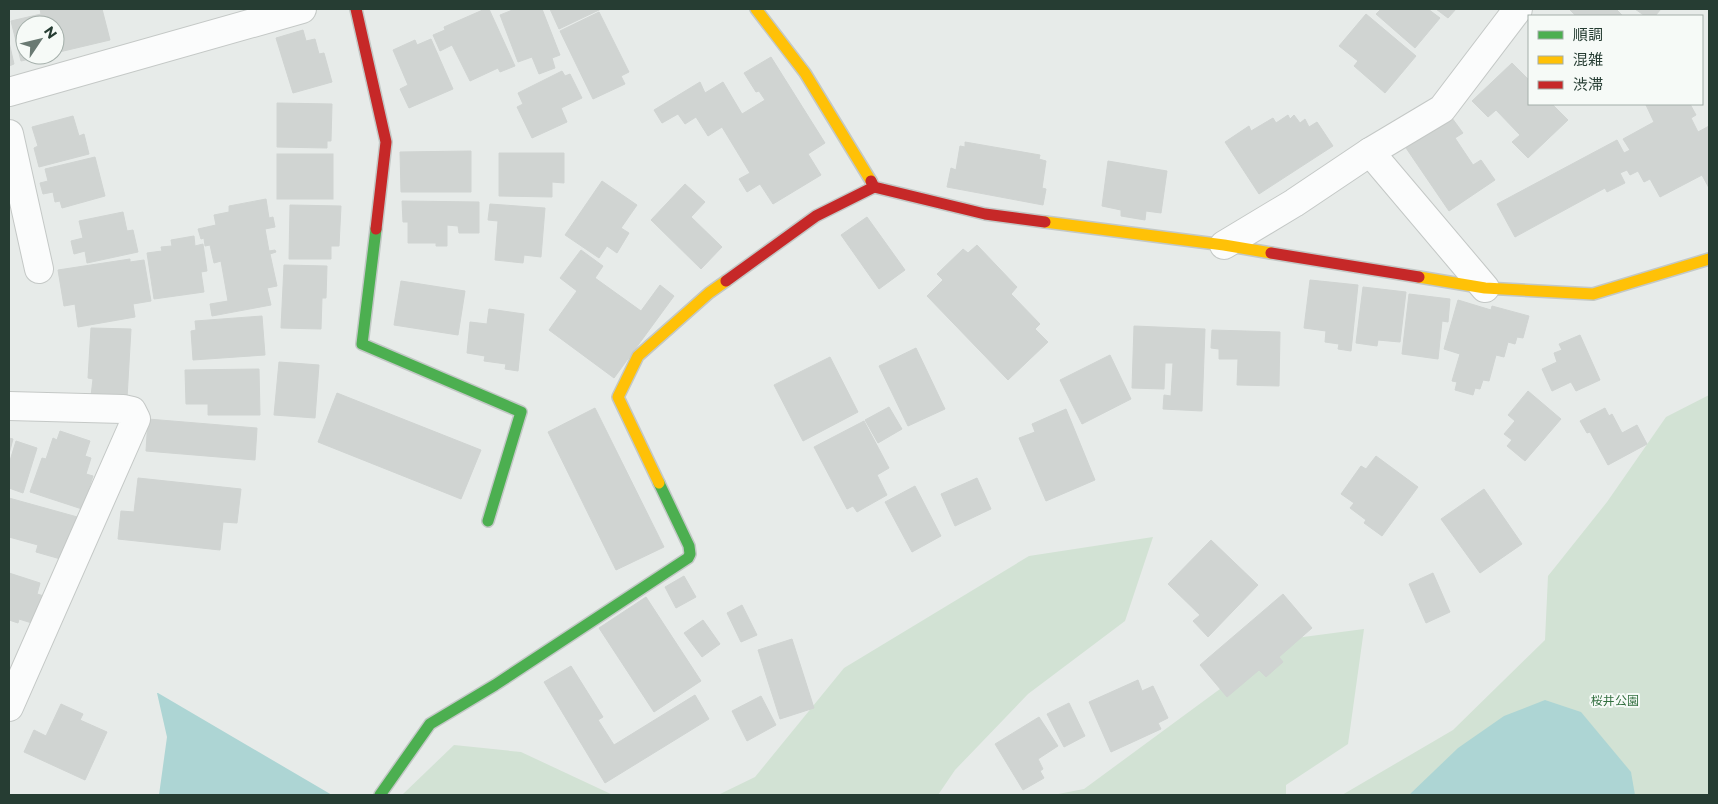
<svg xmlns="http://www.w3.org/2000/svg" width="1718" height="804" font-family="Montserrat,'Noto Sans JP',sans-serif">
<rect width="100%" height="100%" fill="#e7ebe9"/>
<g fill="#d2e2d4">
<polygon points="1709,395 1709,795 1342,795 1453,730 1545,640 1548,576 1607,502 1666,417"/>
<polygon points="1153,537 1125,621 1028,694 955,770 938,795 718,795 755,777 844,668 1029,556"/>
<polygon points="1364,629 1348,744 1286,785 1286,795 1053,795 1084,789 1288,639"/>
<polygon points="454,745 521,752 613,795 402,795"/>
</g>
<g fill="#add5d4">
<polygon points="157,693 158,693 332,795 159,795 167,737"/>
<polygon points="1545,700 1581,712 1631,772 1635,795 1409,795 1458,748 1504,716"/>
</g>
<g fill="#d0d4d2" stroke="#d0d4d2">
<polygon points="40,9 102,9 110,40 55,53 55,25 25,25 25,55 48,55 21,61 11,21 41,14"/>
<polygon points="485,9 489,9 515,66 500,72 498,68 470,81 452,45 440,51 433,35 445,30 444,27"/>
<polygon points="515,9 542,9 560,55 552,58 555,68 539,74 532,57 518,62 500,15"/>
<polygon points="550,9 601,9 559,29"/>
<polygon points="1381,9 1428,9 1440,18 1415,48 1376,14"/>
<polygon points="1436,9 1456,9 1448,18"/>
<polygon points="1569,9 1616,9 1623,16 1576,16"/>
<polygon points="1635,9 1661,9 1655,16 1645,16"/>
<polygon points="599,12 629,72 621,76 625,84 593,99 560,31"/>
<polygon points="1366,14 1416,56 1385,93 1354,66 1358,61 1339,46"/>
<polygon points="303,30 306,41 315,39 319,54 324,53 332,82 293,93 276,38"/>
<polygon points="431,39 453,89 409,108 400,89 408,85 393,50 415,40 417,45"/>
<polygon points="9,42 14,64 9,66"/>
<polygon points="771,57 825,143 808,154 821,175 773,204 760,184 747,192 739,179 750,173 722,127 708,136 696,117 685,124 678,114 662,123 654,110 700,82 705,93 723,82 742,114 765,100 759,91 756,92 744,73"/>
<polygon points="1512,63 1529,80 1529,104 1552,104 1568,120 1528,158 1512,142 1520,135 1496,110 1488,117 1472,101"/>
<polygon points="562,71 565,76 570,74 582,98 561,108 567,122 532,138 517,107 523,104 518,93"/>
<polygon points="277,103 332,104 331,141 327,141 327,148 277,147"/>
<polygon points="1649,104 1690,104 1696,115 1691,118 1698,132 1709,126 1709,188 1702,175 1660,197 1650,179 1644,182 1638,171 1630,175 1627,170 1620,173 1625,183 1607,192 1605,188 1515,237 1497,204 1617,140 1624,153 1630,150 1623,139 1654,122 1646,105"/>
<polygon points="1449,114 1463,133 1455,138 1473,165 1481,160 1495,180 1449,211 1404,145"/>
<polygon points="1288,115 1290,119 1294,115 1300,123 1305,119 1309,127 1317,122 1333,146 1259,194 1225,142 1249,126 1251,131 1273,118 1276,123"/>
<polygon points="73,116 79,136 84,134 89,154 39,167 34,148 38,146 32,127"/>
<polygon points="965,142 1040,155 1039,159 1046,161 1042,188 1046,189 1043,205 947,187 951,168 956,170 960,146 965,147"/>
<polygon points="471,151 471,192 401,192 400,152"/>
<polygon points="499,153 564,153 564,183 552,182 552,197 499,196"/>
<rect x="277" y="154" width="56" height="45"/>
<polygon points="95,157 105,196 62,208 60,201 55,202 53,192 43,194 40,183 48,181 45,169"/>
<polygon points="1108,161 1167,171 1161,213 1146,211 1145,220 1121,216 1121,210 1102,206"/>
<polygon points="602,181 637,205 621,228 629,233 617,253 607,246 599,258 565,235"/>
<polygon points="685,184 705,202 691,217 722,247 701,269 651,220"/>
<polygon points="266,199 269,218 273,217 275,227 265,229 269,251 275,250 276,252 270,254 277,286 267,288 271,305 212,316 210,304 228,301 221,261 214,263 210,245 205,246 204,238 201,239 198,229 216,225 214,215 229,212 229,206"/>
<polygon points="402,201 479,202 479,233 459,233 458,226 447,225 447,246 436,246 436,243 408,243 408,222 403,222"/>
<polygon points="490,204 545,208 541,257 524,255 523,263 495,260 498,221 488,220"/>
<polygon points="290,205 341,206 339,246 331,246 331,259 289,259"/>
<polygon points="123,212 127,231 133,230 138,252 87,263 85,251 74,254 71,241 83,238 79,221"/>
<polygon points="867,217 905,270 879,289 841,235"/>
<polygon points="194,236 195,246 203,244 207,271 201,272 204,292 154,299 147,253 162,251 161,247 172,246 171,240"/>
<polygon points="977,245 1017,287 1011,294 1040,324 1035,329 1048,342 1008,380 927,296 943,280 937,274 963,249 968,253"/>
<polygon points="581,250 603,266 595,278 641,311 660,285 674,296 614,378 549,330 577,291 560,278"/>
<polygon points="130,259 130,262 144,260 151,301 133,304 135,317 78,327 75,304 64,306 58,270"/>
<polygon points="284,265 327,266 326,298 322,298 321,329 281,328"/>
<polygon points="1310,280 1358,285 1351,351 1338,349 1339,344 1325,342 1326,331 1304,328"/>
<polygon points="401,281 465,291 458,335 394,325"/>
<polygon points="1363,287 1406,292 1400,342 1378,340 1377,346 1356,343"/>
<polygon points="1409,294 1450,299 1448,322 1442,321 1438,359 1402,354"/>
<polygon points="1458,300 1491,310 1492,306 1529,316 1523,338 1517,337 1515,344 1508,342 1504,357 1496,355 1489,381 1483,380 1480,389 1475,388 1473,395 1455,390 1457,382 1452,381 1460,354 1444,349"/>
<polygon points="489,309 524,314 518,371 505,369 506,364 484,361 485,356 467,353 470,322 487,324"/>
<polygon points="262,316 265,355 193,360 191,331 196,330 195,321"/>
<polygon points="1134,326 1205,329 1202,411 1163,409 1164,395 1171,396 1173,363 1165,363 1164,389 1132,388"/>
<polygon points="91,328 131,329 127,398 91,396 93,379 88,378"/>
<polygon points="1212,330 1280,332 1279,386 1237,385 1238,359 1219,359 1219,349 1211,348"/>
<polygon points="1580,335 1600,380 1576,391 1571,382 1552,391 1542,369 1557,362 1554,353 1562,350 1559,344"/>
<polygon points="916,348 945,409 908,426 879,366"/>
<polygon points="1110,355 1131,399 1082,424 1060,380"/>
<polygon points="830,357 858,412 803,441 774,385"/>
<polygon points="279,362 319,365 315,418 274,415"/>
<polygon points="259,369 260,415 208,415 208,404 186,404 185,370"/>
<polygon points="1528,391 1561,419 1525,461 1507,446 1512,440 1504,434 1515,421 1508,415"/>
<polygon points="337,393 481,450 461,499 318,442"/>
<polygon points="889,407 902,429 878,443 865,420"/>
<polygon points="595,408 664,547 616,570 548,432"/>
<polygon points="1605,408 1609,416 1612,414 1622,433 1637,425 1647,444 1608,465 1590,432 1587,433 1580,421"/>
<polygon points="1066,409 1095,480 1046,501 1019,438 1035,432 1032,424"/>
<polygon points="148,419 257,428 255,460 146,451"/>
<polygon points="864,421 889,468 877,475 887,495 857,512 853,506 847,509 814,447"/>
<polygon points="60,431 90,441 85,456 91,458 86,474 93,476 82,509 30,492 42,458 46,459 53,438 57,440"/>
<polygon points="9,438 13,439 9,454"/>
<polygon points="16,441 37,448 23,493 9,488 9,464"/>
<polygon points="1376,456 1418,487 1382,536 1364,523 1366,520 1350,508 1354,503 1341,494 1361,466 1366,469"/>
<polygon points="138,478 241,489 237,523 223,522 220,550 118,539 121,511 134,512"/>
<polygon points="977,478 991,509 955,526 941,494"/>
<polygon points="915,486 941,536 912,552 885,502"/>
<polygon points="1484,489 1522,544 1480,573 1441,519"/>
<polygon points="9,498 81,518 64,560 36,552 38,545 9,537"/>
<polygon points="1211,540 1258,585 1208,637 1193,621 1200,615 1168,584"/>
<polygon points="9,573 40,583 37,594 44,596 35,624 19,619 18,623 9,620"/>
<polygon points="1433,573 1450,612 1426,623 1409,584"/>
<polygon points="684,576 696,597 676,608 665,587"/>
<polygon points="1283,594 1312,628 1279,657 1283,662 1266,677 1259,670 1227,697 1200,665"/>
<polygon points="646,597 701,681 654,712 599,628"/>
<polygon points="742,605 757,635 741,642 727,613"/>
<polygon points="703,620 720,644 702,657 684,633"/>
<polygon points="792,639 814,708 780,719 758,650"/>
<polygon points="571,666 603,717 598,720 614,745 695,695 709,719 605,783 544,682"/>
<polygon points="1138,680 1142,691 1153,686 1168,718 1158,723 1161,729 1111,752 1089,702"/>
<polygon points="761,696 776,725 747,741 732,711"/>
<polygon points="1069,703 1085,736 1064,747 1047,714"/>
<polygon points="61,704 83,714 80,720 107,732 85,780 24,752 34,730 46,736"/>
<polygon points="1039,717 1058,746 1038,759 1043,769 1040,771 1044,778 1023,790 995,744"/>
</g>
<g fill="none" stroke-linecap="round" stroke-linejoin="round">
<g stroke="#c4c8c6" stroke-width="30">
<g id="street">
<polyline points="9,92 302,9"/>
<polyline points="9,134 39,269"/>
<polyline points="1370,152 1485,288"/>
<polyline points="1224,245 1294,203 1370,152 1442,109 1518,9"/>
<polyline points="9,406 123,409 132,411 136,419 9,707"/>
</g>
</g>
<g stroke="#c3c8c6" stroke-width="14">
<g id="fast">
<polyline points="376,229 362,344 521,412 488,521"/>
<polyline points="380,795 430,724 495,685 688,558 690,554 689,546 659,483"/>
</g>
</g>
<g stroke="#c3c8c6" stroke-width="14">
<g id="slow">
<polyline points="756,9 805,73 871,181"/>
<polyline points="1045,222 1224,245 1271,253"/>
<polyline points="1419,277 1485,288 1593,294 1709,259"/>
<polyline points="659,483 618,397 638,356 709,293 726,281"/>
</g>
</g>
<g stroke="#c3c8c6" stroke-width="14">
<g id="jam">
<polyline points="356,9 386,142 376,229"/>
<polyline points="871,181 874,187 985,214 1045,222"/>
<polyline points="1271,253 1419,277"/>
<polyline points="726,281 816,216 874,187"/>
</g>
</g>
<use href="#street" stroke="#fbfcfc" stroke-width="28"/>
<use href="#fast" stroke="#4caf50" stroke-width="11"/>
<use href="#slow" stroke="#ffc107" stroke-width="11"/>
<use href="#jam" stroke="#c62828" stroke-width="11"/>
</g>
<g text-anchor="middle" stroke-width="4" stroke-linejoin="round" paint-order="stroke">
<g font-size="12" fill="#347041" stroke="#f6faf7">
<text x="1615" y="705">桜井公園</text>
</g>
</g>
<rect width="1718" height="804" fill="none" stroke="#263d33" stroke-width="20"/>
<rect x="1528" y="15" width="175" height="90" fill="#f6faf7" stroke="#a3aea9"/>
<rect x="1538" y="31" width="25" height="8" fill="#4caf50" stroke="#a3aea9"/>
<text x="1573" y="40" font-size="15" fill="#263d33">順調</text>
<rect x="1538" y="56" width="25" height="8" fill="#ffc107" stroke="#a3aea9"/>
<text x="1573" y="65" font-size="15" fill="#263d33">混雑</text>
<rect x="1538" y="81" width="25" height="8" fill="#c62828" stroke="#a3aea9"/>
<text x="1573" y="90" font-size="15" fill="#263d33">渋滞</text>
<g transform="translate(40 40) rotate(55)"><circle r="24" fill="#f6faf7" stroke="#a3aea9"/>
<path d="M0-4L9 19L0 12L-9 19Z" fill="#6a7a73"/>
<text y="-8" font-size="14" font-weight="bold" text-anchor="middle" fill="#263d33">N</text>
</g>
</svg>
